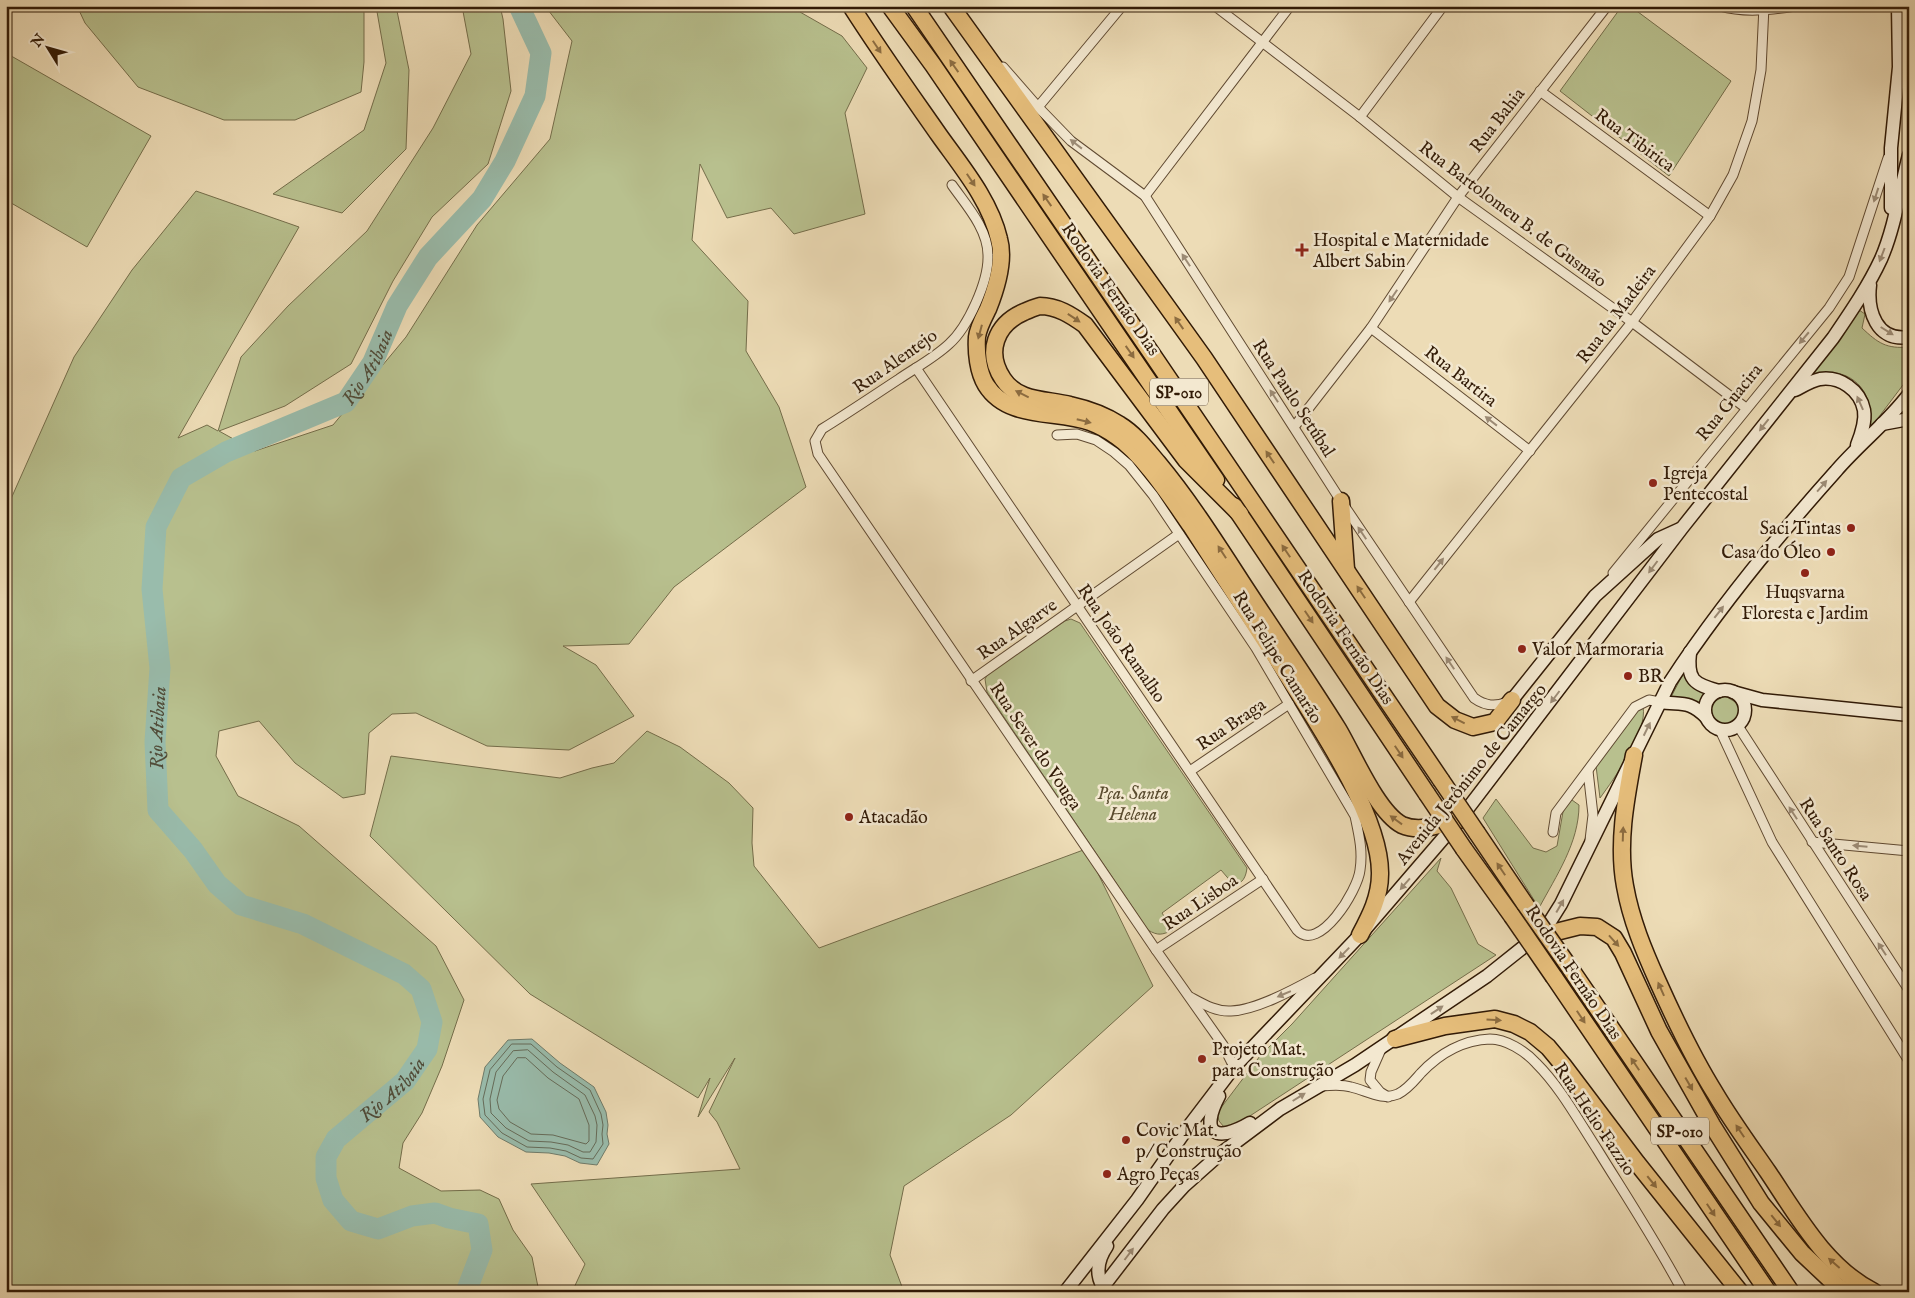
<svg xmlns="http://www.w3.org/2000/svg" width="1915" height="1298" font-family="'IM FELL English',serif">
<rect width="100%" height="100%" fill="#eddcb6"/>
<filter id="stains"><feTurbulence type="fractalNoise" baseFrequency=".004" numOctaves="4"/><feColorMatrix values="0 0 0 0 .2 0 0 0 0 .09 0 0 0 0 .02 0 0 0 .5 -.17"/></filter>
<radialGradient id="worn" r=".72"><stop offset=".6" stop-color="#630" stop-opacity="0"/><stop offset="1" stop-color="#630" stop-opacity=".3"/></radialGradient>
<g fill="#b8c08e" stroke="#746d4a">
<polygon points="77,6 361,6 364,10 364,62 361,92 295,120 224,120 138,87 85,23"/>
<polygon points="376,6 396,6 409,70 406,149 342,213 273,194 364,130 386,63"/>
<polygon points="462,6 500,6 503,19 511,91 488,164 432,217 393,281 351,364 285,406 219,431 255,451 333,425 406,337 477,225 550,139 572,41 545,6 800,6 800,12 842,36 867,68 845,113 865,214 794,234 771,208 727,218 700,164 692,240 748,301 746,351 779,407 806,487 674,587 629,644 563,646 596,665 634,716 569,750 487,746 416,713 392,714 369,733 365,794 343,798 295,763 259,721 219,731 216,756 238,796 299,826 436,946 464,1000 442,1066 422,1113 403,1143 399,1168 441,1191 480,1190 499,1199 513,1230 532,1257 539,1292 6,1292 6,510 74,357 132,270 196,191 299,227 178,438 207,425 218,431 241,357 288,306 367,231 433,128 471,54"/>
<polygon points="1622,6 1630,6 1731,81 1669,176 1560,91"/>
<polygon points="6,53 151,136 87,247 6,200"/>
<path d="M1859,310L1865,314L1862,328C1878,343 1886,349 1909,347V377L1872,426H1867C1867,419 1870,409 1868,402C1863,379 1835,365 1815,377L1810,374L1839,341Z"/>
<path d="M1071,619L1080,623L1247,868C1246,876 1243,885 1233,884L1221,870L1162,913L1173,930C1162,935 1158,936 1148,930L987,692L985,679L989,672L1065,621Z"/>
<polygon points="1684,672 1685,678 1688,681 1711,693 1704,703 1703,710 1669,701"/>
<path d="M1725,696L1737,703C1745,725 1721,734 1708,711L1713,702Z"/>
<path d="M1643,707C1648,731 1614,779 1600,798L1596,766L1635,711Z"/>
<polygon points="647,731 680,747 729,783 753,808 752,843 754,866 819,948 1086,849 1153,986 1011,1115 904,1186 890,1255 904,1292 572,1292 585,1264 531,1184 740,1169 717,1122 709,1112 735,1058 698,1117 710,1078 698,1098 530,994 370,836 391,756 560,778 592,768 614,763"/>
<path d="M1496,799L1533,848L1546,852L1557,846L1564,806L1572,800L1579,805C1579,843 1556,876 1539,908L1483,818Z"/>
<polygon points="1441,858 1437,871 1451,888 1478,944 1496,955 1233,1127 1224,1127 1219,1121 1217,1113 1260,1056 1292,1024"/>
</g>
<polygon fill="#99bcac" stroke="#6f7b6a" points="532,1039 560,1063 594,1087 606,1112 608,1125 607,1134 609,1144 597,1165 580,1163 565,1156 549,1153 526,1152 498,1137 480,1117 478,1099 485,1067 508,1040"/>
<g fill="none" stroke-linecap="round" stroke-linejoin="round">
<g stroke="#656b59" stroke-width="1">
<polygon points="512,1044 531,1044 557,1067 590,1090 601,1114 603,1125 602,1134 603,1144 593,1159 581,1158 566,1151 550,1148 527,1147 502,1133 485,1115 483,1099 490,1070"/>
<polygon points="528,1050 553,1072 585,1095 595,1116 597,1125 596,1142 590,1152 583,1152 568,1145 551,1142 529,1141 506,1128 491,1113 490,1099 496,1072 513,1051"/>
<polygon points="526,1058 548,1078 579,1099 589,1125 589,1141 586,1144 553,1135 531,1134 510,1122 499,1109 497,1100 503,1076 517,1058"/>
</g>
<path stroke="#99bcac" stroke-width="21" id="s1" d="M466,1292L482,1250L478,1224L449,1218L435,1213L412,1216L378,1229L351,1221L333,1200L326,1178V1157L336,1139L405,1081L427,1049L432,1022L421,989L404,974L303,924L241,905L217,884L193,850L158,810L155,742L160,668L152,589L156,527L181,478L226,452L346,402L373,362L397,306L428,257L482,199L505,161L535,96L541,53L519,6"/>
<g stroke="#604a32" stroke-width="11">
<g id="street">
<polyline points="1215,6 1360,117 1458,197 1632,322 1746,408"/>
<path d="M1720,6C1744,13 1770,10 1795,6"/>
<path d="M1003,67L1038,107L1071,141L1145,196L1341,501L1474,698C1485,706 1495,707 1508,702"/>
<polyline points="1540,91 1710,216"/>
<polyline points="1038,107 1122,6"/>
<polyline points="1360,117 1443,6"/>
<path d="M952,185C966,205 988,229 988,255C989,281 968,327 949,344C934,358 915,368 899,379C873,396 848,413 822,429L815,441L818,454L1156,950L1223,1045L1234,1067"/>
<polyline points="1145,196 1290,6"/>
<polyline points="1371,328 1530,451"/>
<path d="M916,368L1297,930C1319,954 1358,890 1360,870C1363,851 1359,835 1355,816L1256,648L1153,495L1129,465L1114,452L1096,440L1077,434L1057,435"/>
<polyline points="1294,427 1371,328 1458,197 1607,6"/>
<polyline points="1613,573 1829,308 1849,277 1888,158"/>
<polyline points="1409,602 1632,322 1710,216 1733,175 1752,121 1761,70 1764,6"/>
<polyline points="971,681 1179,534"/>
<polyline points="1738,726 1909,990"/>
<polyline points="1720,730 1772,842 1909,1061"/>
<polyline points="1190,771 1289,704"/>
<polyline points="1588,771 1593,815 1590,840"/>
<polyline points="1553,832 1556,813 1635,707 1649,700 1660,702"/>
<polyline points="1812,842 1909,851"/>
<polyline points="1156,950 1263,879"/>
<path d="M1190,997C1203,1004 1216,1012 1231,1011C1256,1010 1293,990 1315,978"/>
<polyline points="1382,1047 1371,1072 1370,1080 1380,1092 1388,1097"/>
<path d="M1321,1086C1331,1085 1342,1084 1351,1087C1368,1091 1381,1101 1398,1094C1408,1089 1414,1081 1421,1073C1439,1054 1463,1040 1490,1039C1506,1039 1525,1051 1536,1063C1561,1088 1578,1120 1597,1149C1626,1196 1657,1243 1683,1292"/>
</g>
</g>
<g stroke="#311a06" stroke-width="15">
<g id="secondary">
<polyline points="1891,208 1891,148 1899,67 1898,6"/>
<path d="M1870,285C1867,310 1876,342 1909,337"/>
<path d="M1795,390C1803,386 1811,381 1820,379C1840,376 1860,390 1864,410C1866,422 1861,435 1857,445"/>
<polyline points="1882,424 1909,419"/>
<path d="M1690,652C1687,680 1693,684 1719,691"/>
<circle cx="1725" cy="710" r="20"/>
<polyline points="1733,692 1762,700 1909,715"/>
<polyline points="1512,700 1595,596 1658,539 1680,529"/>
<path d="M1660,702C1682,705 1689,700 1706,717"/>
<path d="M1219,1096C1199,1134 1216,1143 1250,1123"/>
<path d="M1103,1287C1095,1273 1098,1259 1107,1246"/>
<path d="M1065,1292L1137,1200L1186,1130L1234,1067L1360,935L1459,820L1682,528L1833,338C1850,313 1868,287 1881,259C1895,227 1900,189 1909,155"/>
<path d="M1099,1292L1163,1209L1184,1186L1220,1154L1280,1109L1355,1065L1487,976L1536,937L1551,920L1561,904L1670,682C1719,607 1777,537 1836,471C1859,444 1888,422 1909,394"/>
</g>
</g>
<g stroke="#311a06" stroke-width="19">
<g id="highway">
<path d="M851,6C879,50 909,92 939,135C961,166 990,200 999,239C1005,260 996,289 988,309C984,317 978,328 977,337C976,352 978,372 986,385C1008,420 1056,410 1090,422C1098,425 1109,431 1116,436C1144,455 1172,499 1191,526C1221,572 1250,618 1280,664C1312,715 1381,814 1380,874C1380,897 1370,916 1360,935"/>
<polyline points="890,6 933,65 1216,480"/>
<polyline points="914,6 1152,354 1441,780"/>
<polyline points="951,6 1204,358 1437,706 1455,720 1473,727 1495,722 1512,700"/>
<polyline points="1341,501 1346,569"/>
<polyline points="1234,506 1427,794"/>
<path d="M1240,514L1186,460L1085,325C1071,315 1057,306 1040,306C1035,307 1029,310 1024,312C996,324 985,352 1003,379C1018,402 1047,399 1070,405C1088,409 1105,415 1120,425C1135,434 1147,450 1158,463C1187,498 1211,535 1235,572C1269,625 1305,676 1338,729C1353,754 1377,812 1402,825C1420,833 1442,824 1459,820"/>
<path d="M1634,755C1626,798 1617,843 1625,886C1631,920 1644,951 1658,982C1675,1020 1693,1058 1715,1093C1731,1120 1750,1146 1768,1172C1797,1215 1825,1267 1874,1292"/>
<polyline points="1477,833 1525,904"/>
<polyline points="1464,849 1512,916"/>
<polyline points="1536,937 1580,926 1597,927 1614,938 1623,953 1659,1031 1712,1125 1761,1203 1802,1253 1837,1286 1846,1292"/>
<polyline points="1570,968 1791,1292"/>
<polyline points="1554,977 1768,1292"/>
<polyline points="1395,1039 1445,1026 1495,1019 1514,1024 1530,1032 1548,1047 1563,1065 1637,1163 1740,1292"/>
</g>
</g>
<use href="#street" stroke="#f3e8d0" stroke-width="9"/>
<use href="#secondary" stroke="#f3e8d0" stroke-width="12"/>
<use href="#highway" stroke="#e6be7b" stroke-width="16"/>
<g stroke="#311a06" stroke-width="19" stroke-linecap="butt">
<g id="highway-bridge">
<polyline points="1441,780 1477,833"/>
<polyline points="1427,794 1464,849"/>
<polyline points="1525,904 1570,968"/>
<polyline points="1512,916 1554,977"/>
</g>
</g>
<use href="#highway-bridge" stroke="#e6be7b" stroke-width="16"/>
</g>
<defs><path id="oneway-solid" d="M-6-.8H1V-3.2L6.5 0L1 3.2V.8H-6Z" transform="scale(1.25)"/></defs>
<g fill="#8c6c40">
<use href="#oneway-solid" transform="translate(877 47) rotate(56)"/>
<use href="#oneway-solid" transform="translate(954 66) rotate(-125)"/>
<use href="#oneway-solid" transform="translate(971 180) rotate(56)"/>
<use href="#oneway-solid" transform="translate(1047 200) rotate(-125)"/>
<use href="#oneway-solid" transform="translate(1074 318) rotate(34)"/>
<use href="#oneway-solid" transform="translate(1179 323) rotate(-125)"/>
<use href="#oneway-solid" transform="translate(980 332) rotate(105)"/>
<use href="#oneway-solid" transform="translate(1130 352) rotate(55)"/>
<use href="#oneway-solid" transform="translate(1022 394) rotate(-153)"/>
<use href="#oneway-solid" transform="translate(1084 421) rotate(14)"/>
<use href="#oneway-solid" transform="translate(1270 457) rotate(-124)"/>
<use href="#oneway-solid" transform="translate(1286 551) rotate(-124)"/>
<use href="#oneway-solid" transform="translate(1222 552) rotate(-123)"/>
<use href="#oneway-solid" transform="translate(1361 592) rotate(-124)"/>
<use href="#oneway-solid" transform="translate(1309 617) rotate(56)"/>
<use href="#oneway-solid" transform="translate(1458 720) rotate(-153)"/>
<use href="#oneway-solid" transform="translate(1399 752) rotate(56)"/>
<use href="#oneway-solid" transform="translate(1396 820) rotate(-144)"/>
<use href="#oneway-solid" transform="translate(1623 834) rotate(-88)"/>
<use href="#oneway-solid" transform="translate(1501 869) rotate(-124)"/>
<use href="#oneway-solid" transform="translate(1614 941) rotate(48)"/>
<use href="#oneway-solid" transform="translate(1661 989) rotate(-114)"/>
<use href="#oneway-solid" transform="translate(1581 1017) rotate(56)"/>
<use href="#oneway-solid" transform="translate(1494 1020) rotate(4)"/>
<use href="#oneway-solid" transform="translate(1635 1064) rotate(-124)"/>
<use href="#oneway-solid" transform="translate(1689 1084) rotate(60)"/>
<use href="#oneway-solid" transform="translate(1740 1131) rotate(-124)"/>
<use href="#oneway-solid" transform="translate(1652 1182) rotate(51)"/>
<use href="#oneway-solid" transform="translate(1711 1210) rotate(56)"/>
<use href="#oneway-solid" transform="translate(1776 1221) rotate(51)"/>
<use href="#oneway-solid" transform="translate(1834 1263) rotate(-139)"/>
</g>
<g fill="#9c8b75">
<use href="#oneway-solid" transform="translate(1076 144) rotate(-142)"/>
<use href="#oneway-solid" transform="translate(1876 195) rotate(108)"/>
<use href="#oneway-solid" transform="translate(1882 255) rotate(111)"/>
<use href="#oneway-solid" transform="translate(1186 260) rotate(-123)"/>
<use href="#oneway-solid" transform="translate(1393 296) rotate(124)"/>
<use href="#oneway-solid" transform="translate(1887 331) rotate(32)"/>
<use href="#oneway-solid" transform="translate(1804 338) rotate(130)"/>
<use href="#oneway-solid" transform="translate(1274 396) rotate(-123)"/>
<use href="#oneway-solid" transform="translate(1860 403) rotate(-114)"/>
<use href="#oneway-solid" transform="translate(1491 421) rotate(-142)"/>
<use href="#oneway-solid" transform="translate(1764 425) rotate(128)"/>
<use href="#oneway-solid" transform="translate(1822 486) rotate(-49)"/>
<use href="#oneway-solid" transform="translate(1362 533) rotate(-124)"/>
<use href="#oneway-solid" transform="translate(1439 564) rotate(-52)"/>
<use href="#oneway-solid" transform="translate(1653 567) rotate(127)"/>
<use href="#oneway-solid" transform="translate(1719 612) rotate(-52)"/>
<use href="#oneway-solid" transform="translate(1450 663) rotate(-124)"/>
<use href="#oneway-solid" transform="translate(1555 697) rotate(127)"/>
<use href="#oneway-solid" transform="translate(1647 729) rotate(-64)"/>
<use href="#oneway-solid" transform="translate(1793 813) rotate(-123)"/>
<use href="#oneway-solid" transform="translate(1860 846) rotate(-175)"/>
<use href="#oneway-solid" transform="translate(1405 884) rotate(131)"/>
<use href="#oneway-solid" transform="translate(1560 906) rotate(-60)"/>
<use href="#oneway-solid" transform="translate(1882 949) rotate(-123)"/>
<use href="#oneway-solid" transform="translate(1344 953) rotate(134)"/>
<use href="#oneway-solid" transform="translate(1284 994) rotate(157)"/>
<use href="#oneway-solid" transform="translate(1437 1010) rotate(-34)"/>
<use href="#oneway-solid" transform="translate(1299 1097) rotate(-32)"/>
<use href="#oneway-solid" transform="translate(1129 1254) rotate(-53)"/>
</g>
<g fill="#8f2418" stroke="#f3e8d0" stroke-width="2">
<path d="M1299.5 242.5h5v5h5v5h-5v5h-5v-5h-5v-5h5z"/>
<circle cx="1653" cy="483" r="5"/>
<circle cx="1851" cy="528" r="5"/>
<circle cx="1831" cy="552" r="5"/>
<circle cx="1805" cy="573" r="5"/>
<circle cx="1522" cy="649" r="5"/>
<circle cx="1628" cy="676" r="5"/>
<circle cx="849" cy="817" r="5"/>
<circle cx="1202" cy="1059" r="5"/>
<circle cx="1126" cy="1140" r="5"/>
<circle cx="1107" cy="1174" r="5"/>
</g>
<g text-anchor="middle" stroke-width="5" stroke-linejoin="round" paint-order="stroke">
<g fill="#f3e8d0" stroke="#6b5843" stroke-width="1">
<rect x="1150" y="378.5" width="58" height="27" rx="4"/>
<rect x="1651" y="1117.5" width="58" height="27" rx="4"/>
</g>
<g font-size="16" font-weight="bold" fill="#311a06">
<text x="1179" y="398">SP-010</text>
<text x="1680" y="1137">SP-010</text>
</g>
<g font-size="18" fill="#311a06" stroke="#f3e8d0">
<text transform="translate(1497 120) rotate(-52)" y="6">Rua Bahia</text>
<text transform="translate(1635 140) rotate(36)" y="6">Rua Tibirica</text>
<text transform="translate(1513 214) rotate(37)" y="6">Rua Bartolomeu B. de Gusmão</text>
<text transform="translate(1111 289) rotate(55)" y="6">Rodovia Fernão Dias</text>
<text transform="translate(1616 314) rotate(-53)" y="6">Rua da Madeira</text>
<text transform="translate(895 361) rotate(-35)" y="6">Rua Alentejo</text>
<text transform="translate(1461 376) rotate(38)" y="6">Rua Bartira</text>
<text transform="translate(1294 398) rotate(57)" y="6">Rua Paulo Setúbal</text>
<text transform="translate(1729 402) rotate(-51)" y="6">Rua Guacira</text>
<text transform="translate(1017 629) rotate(-35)" y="6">Rua Algarve</text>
<text transform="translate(1346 637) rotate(56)" y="6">Rodovia Fernão Dias</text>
<text transform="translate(1122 643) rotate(55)" y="6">Rua João Ramalho</text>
<text transform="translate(1278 657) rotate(58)" y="6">Rua Felipe Camarão</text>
<text transform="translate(1231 724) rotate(-34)" y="6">Rua Braga</text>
<text transform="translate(1036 746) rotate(56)" y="6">Rua Sever do Vouga</text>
<text transform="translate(1471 774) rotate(-51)" y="6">Avenida Jerônimo de Camargo</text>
<text transform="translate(1836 849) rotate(57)" y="6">Rua Santo Rosa</text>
<text transform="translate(1200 902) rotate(-34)" y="6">Rua Lisboa</text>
<text transform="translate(1574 972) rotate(56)" y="6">Rodovia Fernão Dias</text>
<text transform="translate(1595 1119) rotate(56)" y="6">Rua Helio Fazzio</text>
</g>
<g font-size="18" fill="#311a06" stroke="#f3e8d0" text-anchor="start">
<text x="1313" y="246">Hospital e Maternidade<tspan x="1313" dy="21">Albert Sabin</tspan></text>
<text x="1663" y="479">Igreja<tspan x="1663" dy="21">Pentecostal</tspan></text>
<text x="1841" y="534" text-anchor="end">Saci Tintas</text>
<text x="1821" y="558" text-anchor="end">Casa do Óleo</text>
<text x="1805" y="598" text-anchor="middle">Huqsvarna<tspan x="1805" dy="21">Floresta e Jardim</tspan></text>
<text x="1532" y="655">Valor Marmoraria</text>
<text x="1638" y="682">BR</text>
<text x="859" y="823">Atacadão</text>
<text x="1212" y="1055">Projeto Mat.<tspan x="1212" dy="21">para Construção</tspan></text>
<text x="1136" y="1136">Covic Mat.<tspan x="1136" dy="21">p/ Construção</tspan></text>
<text x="1117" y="1180">Agro Peças</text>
</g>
<g font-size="18" font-style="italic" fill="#5a4c2f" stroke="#f3e8d0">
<text x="1133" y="799">Pça. Santa<tspan x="1133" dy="21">Helena</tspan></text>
</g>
<g font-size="19" font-style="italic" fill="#504b38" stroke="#f3e8d0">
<text dy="7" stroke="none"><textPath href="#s1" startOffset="1376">Rio Atibaia</textPath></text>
<text dy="7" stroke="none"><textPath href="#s1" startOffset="896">Rio Atibaia</textPath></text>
<text dy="7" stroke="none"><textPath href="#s1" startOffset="371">Rio Atibaia</textPath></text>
</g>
</g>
<rect width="1915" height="1298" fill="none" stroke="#eddcb6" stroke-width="25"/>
<rect x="8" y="8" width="1900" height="1283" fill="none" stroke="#311a06" stroke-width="2.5"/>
<rect x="12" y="12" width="1890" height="1273" fill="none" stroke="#311a06"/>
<g transform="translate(48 48) rotate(307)" stroke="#f3e8d0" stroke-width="4" paint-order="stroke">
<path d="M0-4L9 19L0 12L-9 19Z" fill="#311a06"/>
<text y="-8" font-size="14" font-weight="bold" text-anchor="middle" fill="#311a06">N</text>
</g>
<rect width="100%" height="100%" filter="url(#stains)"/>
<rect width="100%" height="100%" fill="url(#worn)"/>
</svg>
